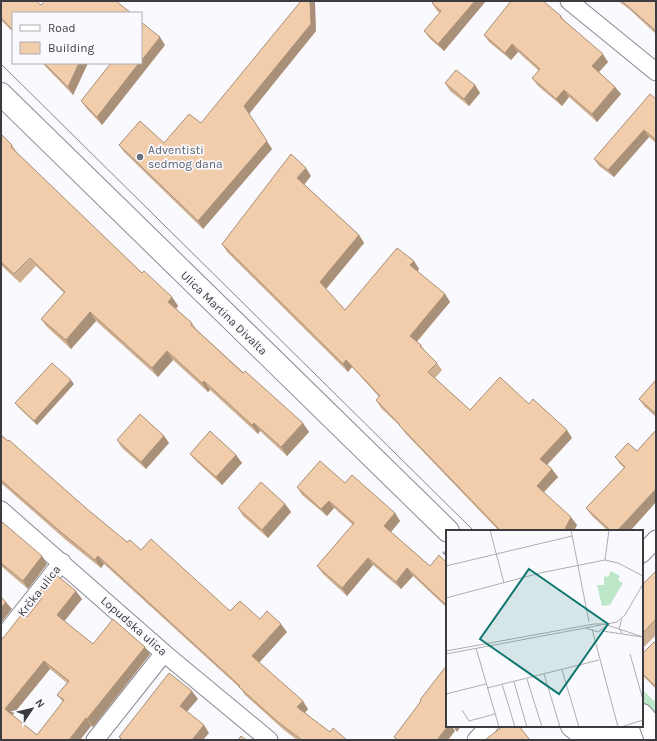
<svg xmlns="http://www.w3.org/2000/svg" width="657" height="741" font-family="Karla,sans-serif">
<rect width="100%" height="100%" fill="#fafafe"/>
<polygon fill="#bce7c8" points="642,689 656,703 656,722 642,707"/>
<g fill="none" stroke-linecap="round" stroke-linejoin="round">
<g stroke="#898992" stroke-width="19">
<g id="street">
<polyline points="569,1 656,72"/>
<polyline points="1,510 164,653 269,740"/>
<polyline points="642,554 656,539"/>
<polyline points="1,639 62,562"/>
<polyline points="95,740 164,653"/>
<polyline points="476,740 489,726"/>
</g>
</g>
<g stroke="#898992" stroke-width="24">
<g id="secondary">
<polyline points="1,94 448,531"/>
<polyline points="642,715 656,732"/>
<path d="M572,726C587,739 604,741 619,726"/>
<polyline points="612,732 626,733 645,740"/>
</g>
</g>
<polyline stroke="#a4a4a8" stroke-width="2.5" stroke-dasharray="3 2" stroke-linecap="butt" points="443,552 447,556"/>
<use href="#street" stroke="#fff" stroke-width="17"/>
<use href="#secondary" stroke="#fff" stroke-width="22"/>
<g stroke="#86868a" stroke-width="1">
<polyline points="1,64 474,531"/>
<polyline points="639,726 644,740"/>
</g>
</g>
<g fill="#d0b093" fill-rule="evenodd">
<polygon points="1,1 41,5 117,1 13,13 13,32 1,20"/>
<polygon points="486,1 444,51 430,39 424,31 440,13 437,11 432,3"/>
<polygon points="618,1 656,1 656,34 629,9"/>
<polygon points="561,16 564,20 608,62 599,72 615,87 621,94 597,122 569,97 562,106 538,86 532,78 539,71 518,52 511,60 489,42 484,35"/>
<polygon points="316,31 249,114 272,149 203,229 124,152 119,145 164,143 201,123"/>
<polygon points="165,45 102,125 87,109 81,101"/>
<polygon points="42,63 88,63 73,95"/>
<polygon points="445,83 475,85 480,93 469,106 450,91"/>
<polygon points="656,99 656,143 649,137 614,177 599,166 594,159"/>
<polygon points="1,134 12,145 18,154 142,273 172,297 178,306 176,309 192,323 197,330 309,432 287,456 260,431 258,434 210,390 208,392 173,360 158,377 96,321 71,349 47,327 41,319 64,293 36,266 20,283 1,265"/>
<polygon points="311,176 304,184 359,235 364,243 326,289 345,310 414,261 419,269 417,271 445,294 450,302 417,342 421,345 425,351 437,363 442,370 435,378 470,410 529,404 572,438 547,465 558,477 544,492 577,525 574,531 499,531 405,433 401,427 381,408 376,400 379,397 352,367 348,372 227,252 222,244"/>
<polygon points="656,380 656,417 644,406 639,399"/>
<polygon points="74,384 37,425 18,407 15,403"/>
<polygon points="656,430 656,502 630,531 608,531 592,516 586,508 624,468 620,464 615,457 637,451"/>
<polygon points="1,435 87,509 127,542 141,550 230,611 260,619 287,632 259,662 308,709 305,713 330,732 347,740 297,740 284,730 245,695 241,689 104,564 101,568 67,541 1,483"/>
<polygon points="164,436 169,443 146,469 122,448 117,440"/>
<polygon points="190,454 236,455 242,463 222,485 196,461"/>
<polygon points="345,483 395,513 400,521 391,532 430,566 447,563 447,608 413,576 401,589 373,565 347,596 323,574 317,566 353,525 334,508 327,516 302,495 297,487"/>
<polygon points="285,504 291,512 268,538 243,516 238,508"/>
<polygon points="1,521 47,564 28,589 1,566"/>
<polygon points="656,571 656,635 642,649 642,585"/>
<path d="M38,594L82,599L64,621L93,644L150,654L93,727L91,726L80,740H1L3,638L27,617L41,599ZM50,669L67,683L57,695L63,702L37,735L12,715Z"/>
<polygon points="656,644 656,689 642,675 642,654"/>
</g>
<g fill="#a99078">
<polygon points="310,1 315,1 316,31 249,114 272,149 203,229 198,221 244,106"/>
<polygon points="475,1 486,1 444,51 438,44"/>
<polygon points="160,37 165,45 102,125 97,117 139,63 141,63 141,61"/>
<polygon points="512,44 518,52 511,60 505,53"/>
<polygon points="603,54 608,62 597,74 592,66"/>
<polygon points="79,63 88,63 73,95 68,87"/>
<polygon points="475,85 480,93 469,106 464,99"/>
<polygon points="615,87 621,94 597,122 592,114"/>
<polygon points="564,90 569,97 562,106 556,99"/>
<polygon points="644,130 649,137 614,177 608,170"/>
<polygon points="306,168 311,176 303,186 297,178"/>
<polygon points="359,235 364,243 326,289 320,282"/>
<polygon points="414,261 419,269 416,273 410,265"/>
<polygon points="445,294 450,302 415,343 410,336"/>
<polygon points="172,297 178,306 174,311 168,302"/>
<polygon points="90,312 96,321 71,349 66,340"/>
<polygon points="167,351 173,360 158,377 152,368"/>
<polygon points="346,360 352,367 348,372 343,364"/>
<polygon points="71,380 74,384 37,425 34,421"/>
<polygon points="204,381 210,390 208,392 202,383"/>
<polygon points="254,423 260,431 258,434 252,425"/>
<polygon points="303,423 309,432 287,456 281,447"/>
<polygon points="567,430 572,438 546,466 540,459"/>
<polygon points="164,436 169,443 146,469 141,462"/>
<polygon points="236,455 242,463 222,485 216,477"/>
<polygon points="552,469 558,477 543,493 537,486"/>
<polygon points="656,489 656,502 630,531 617,531"/>
<polygon points="329,501 334,508 327,516 321,509"/>
<polygon points="285,504 291,512 268,538 262,530"/>
<polygon points="395,513 400,521 390,533 384,526"/>
<polygon points="571,517 577,525 574,531 564,531"/>
<polygon points="42,556 47,564 28,589 23,581"/>
<polygon points="98,556 104,564 101,568 95,560"/>
<polygon points="368,558 373,565 347,596 342,588"/>
<polygon points="407,568 413,576 401,589 396,582"/>
<polygon points="76,591 82,599 63,623 57,615"/>
<polygon points="6,602 12,609 1,623 1,608"/>
<polygon points="281,624 287,632 258,664 252,656"/>
<polygon points="145,647 150,654 93,727 87,719"/>
<polygon points="44,661 50,669 11,717 5,709"/>
<polygon points="192,691 198,699 185,714 180,706"/>
<polygon points="303,701 308,709 303,715 297,707"/>
<polygon points="86,718 91,726 80,740 69,740"/>
<polygon points="204,725 209,733 203,740 192,740"/>
<polygon points="448,726 452,726 455,731 448,740 437,740"/>
<polygon points="453,726 461,726 457,732"/>
</g>
<g fill="#f2cdab" stroke="#a99078" fill-rule="evenodd">
<polygon points="1,1 36,1 41,5 45,1 116,1 131,13 13,13 13,30 1,18"/>
<polygon points="301,1 310,1 311,24 244,106 267,141 198,221 119,145 140,121 164,143 189,114 201,123"/>
<polygon points="434,1 475,1 438,44 424,31 441,11 432,3"/>
<polygon points="511,1 543,1 561,16 560,17 603,54 592,66 615,87 592,114 564,90 556,99 532,78 540,69 512,44 505,53 484,35"/>
<polygon points="622,1 656,1 656,31 623,2"/>
<polygon points="141,22 160,37 141,61"/>
<polygon points="44,63 79,63 68,87"/>
<polygon points="111,63 139,63 97,117 81,101"/>
<polygon points="456,70 475,85 464,99 445,83"/>
<polygon points="650,94 656,99 656,140 644,130 608,170 594,159"/>
<polygon points="1,134 12,145 11,147 142,273 144,271 172,297 168,302 192,323 191,325 243,373 245,371 303,423 281,447 254,423 252,425 204,381 202,383 167,351 152,368 90,312 66,340 41,319 65,292 30,258 14,274 1,262"/>
<polygon points="291,154 306,168 297,178 359,235 320,282 345,310 397,248 414,261 410,265 445,294 410,336 421,345 420,346 437,363 428,372 470,410 500,377 529,404 533,399 567,430 540,459 552,469 537,486 571,517 564,531 501,531 399,425 400,425 376,400 380,396 346,360 343,364 222,244"/>
<polygon points="52,363 71,380 34,421 15,403"/>
<polygon points="656,380 656,414 639,399"/>
<polygon points="140,414 164,436 141,462 117,440"/>
<polygon points="656,430 656,489 617,531 611,531 586,508 625,467 615,457 628,443 637,451"/>
<polygon points="210,431 236,455 216,477 190,454"/>
<polygon points="1,435 8,441 9,440 87,509 127,542 130,540 141,550 151,539 230,611 240,601 260,619 267,611 281,624 252,656 303,701 297,707 330,732 333,728 347,740 302,740 278,722 239,687 240,686 98,556 95,560 62,533 1,480"/>
<polygon points="320,461 345,483 352,475 395,513 384,526 430,566 439,555 447,563 447,606 407,568 396,582 368,558 342,588 317,566 354,523 329,501 321,509 297,487"/>
<polygon points="261,482 285,504 262,530 238,508"/>
<polygon points="1,521 42,556 23,581 1,563"/>
<polygon points="656,571 656,619 642,634 642,585"/>
<path d="M54,573L76,591L57,615L93,644L113,619L145,647L87,719L86,718L69,740H1V639L3,638L22,614L27,617L42,598L38,594ZM44,661L69,681L57,695L64,700L37,735L5,709Z"/>
<polygon points="1,597 6,602 1,608"/>
<polygon points="654,642 656,644 656,687 642,673 642,654"/>
<polygon points="447,665 447,726 448,726 437,740 398,740 394,737 421,701 420,700"/>
<polygon points="169,673 192,691 180,706 204,725 192,740 119,740 121,738 119,737"/>
<polygon points="503,726 519,726 530,740 485,740"/>
<polygon points="241,736 246,740 238,740"/>
</g>
<circle fill="#6b7280" stroke="#fafafe" stroke-width="1.5" cx="140" cy="157" r="4"/>
<g text-anchor="middle" stroke-width="3.5" stroke-linejoin="round" paint-order="stroke">
<g font-size="12" fill="#5b616d" stroke="#fafafe" text-anchor="start">
<text x="148" y="154">Adventisti<tspan x="148" dy="14">sedmog dana</tspan></text>
</g>
<g font-size="12" fill="#3c3c40" stroke="#fafafe">
<text transform="translate(224 313) rotate(44)" y="4">Ulica Martina Divalta</text>
<text transform="translate(39 591) rotate(-52)" y="4">Krčka ulica</text>
<text transform="translate(134 626) rotate(41)" y="4">Lopudska ulica</text>
</g>
</g>
<g transform="translate(446 530)">
<rect width="197" height="197" fill="#fafafe"/>
<path d="M165,41L174,46L172,50L177,53L164,75L156,76L151,55H158V46L162,47Z" fill="#bce7c8"/>
<path fill="none" stroke="#aeaeb2" stroke-width="1" d="M44,0L58,53M125,0L143,92M159,30L163,0M0,36L126,6M0,68L94,43L159,30L172,33L197,46M176,89L173,98L176,103M140,98L152,102L163,94M146,99L172,197M156,101L197,107M30,118L53,197M0,121L148,94H158L197,107M0,124L171,92L179,85L197,54M184,124L197,170M116,140L133,197M98,144L114,197M81,149L96,197M68,152L81,197M56,154L69,197M41,158L153,130M0,164L40,154M16,180L23,191L49,184M175,197L197,190"/>
<path fill="#0f766e" fill-opacity="0.15" stroke="#0f766e" stroke-width="2" d="M83,39L162,94L113,164L34,109Z"/>
<rect width="197" height="197" fill="none" stroke="#3c3c40" stroke-width="2"/>
</g>
<rect width="657" height="741" fill="none" stroke="#3c3c40" stroke-width="4"/>
<rect x="12" y="12" width="130" height="52" fill="#fafafe" stroke="#aeaeb2"/>
<rect x="20" y="25" width="20" height="6" fill="#ffffff" stroke="#aeaeb2"/>
<text x="48" y="32" font-size="12" fill="#3c3c40">Road</text>
<rect x="20" y="42" width="20" height="12" fill="#f2cdab" stroke="#aeaeb2"/>
<text x="48" y="52" font-size="12" fill="#3c3c40">Building</text>
<g transform="translate(32 709) rotate(55)" stroke="#fafafe" stroke-width="3" paint-order="stroke">
<path d="M0-3L7 15L0 10L-7 15Z" fill="#3c3c40"/>
<text y="-6" font-size="11" font-weight="bold" text-anchor="middle" fill="#3c3c40">N</text>
</g>
</svg>
